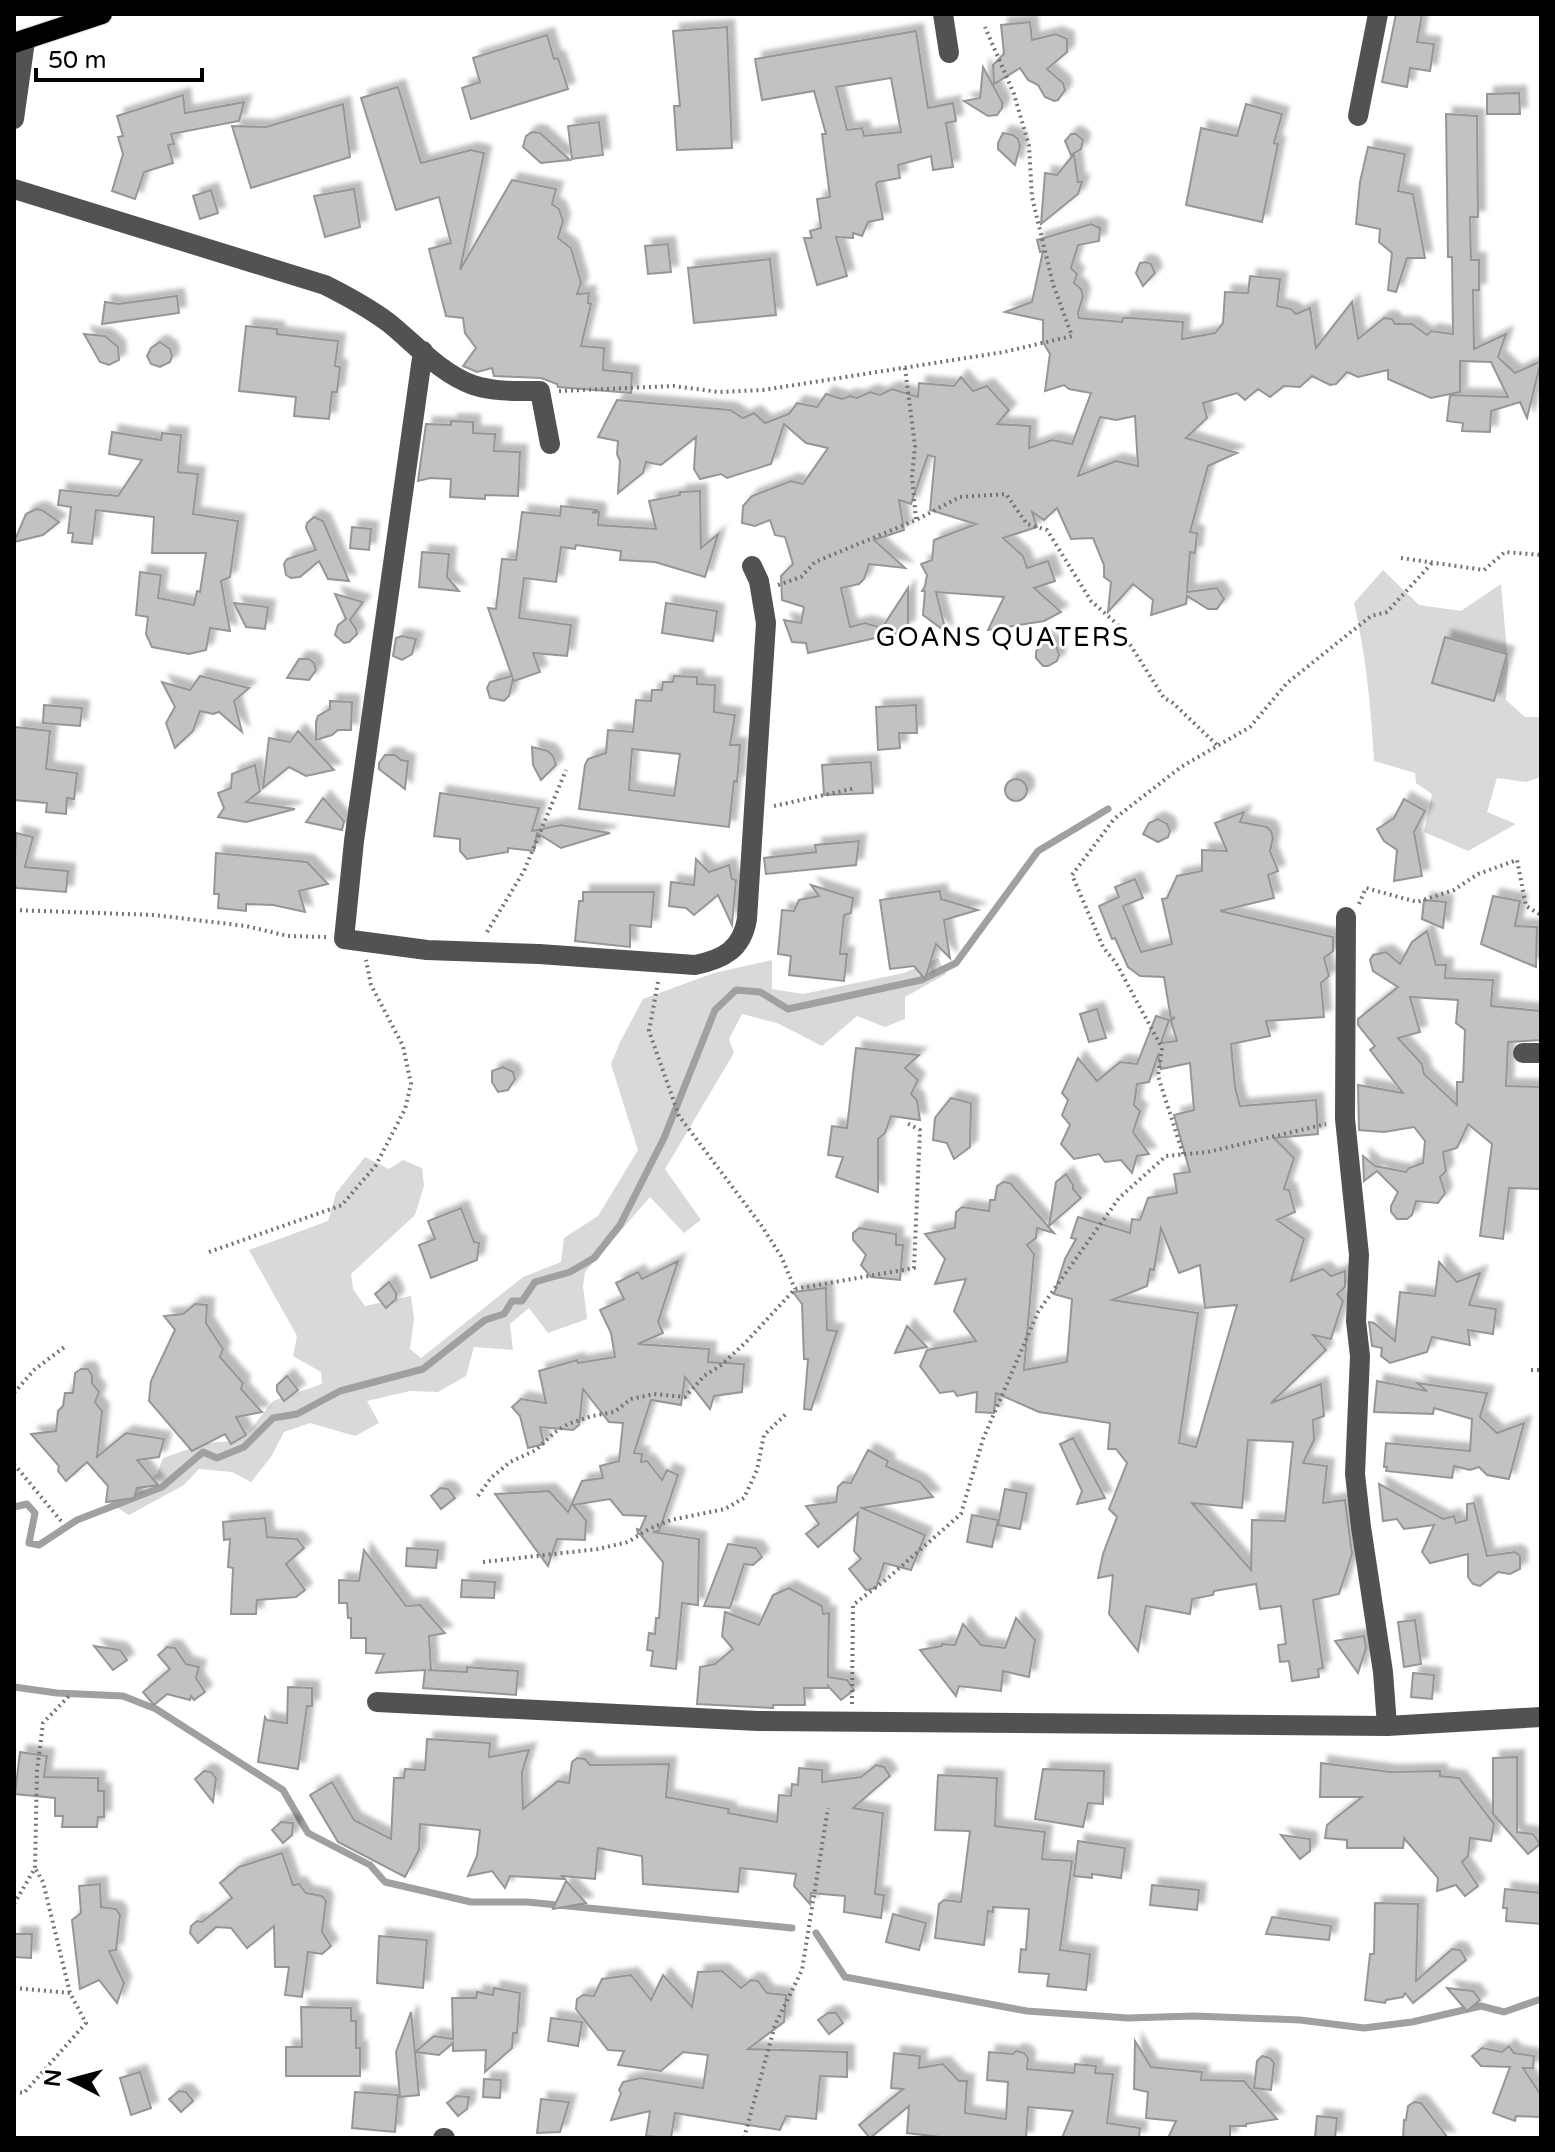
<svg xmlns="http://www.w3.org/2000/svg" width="1555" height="2152" font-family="'Varela Round',sans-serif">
<defs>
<filter id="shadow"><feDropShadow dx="7" dy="-7" stdDeviation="2" flood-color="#0004"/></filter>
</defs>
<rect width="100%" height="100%" fill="#fff"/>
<g fill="#d9d9d9">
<path d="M1383,570L1419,605L1461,611L1501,584L1508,664L1506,700L1525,717H1541V777L1526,782L1497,778L1487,812L1516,824L1468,851L1424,832L1432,794L1416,783L1415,773L1374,761C1371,707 1366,656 1354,603Z"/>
<polygon points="938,958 946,974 905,997 905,1019 885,1027 857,1016 822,1046 777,1023 742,1014 729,1039 734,1053 665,1169 701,1220 684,1233 650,1197 585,1272 583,1286 587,1319 548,1333 529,1308 510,1324 513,1350 474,1347 466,1376 438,1392 410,1391 367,1401 379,1423 355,1436 310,1423 284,1432 271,1457 251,1482 232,1472 199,1469 184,1485 129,1515 106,1501 157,1474 163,1458 206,1443 232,1441 250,1430 273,1401 322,1384 321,1372 293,1356 297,1336 249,1250 328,1221 336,1193 365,1157 389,1169 403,1160 422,1168 424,1186 415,1215 351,1274 353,1289 365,1306 411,1296 414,1319 410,1349 421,1358 523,1277 561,1262 564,1238 598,1216 638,1150 611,1064 620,1042 643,999 714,973 772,960 772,989 803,994 904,973"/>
</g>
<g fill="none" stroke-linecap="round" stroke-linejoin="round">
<g stroke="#a0a0a0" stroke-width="7">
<polyline points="14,1507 27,1504 35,1513 29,1543 39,1545 77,1520 162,1487 203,1452 217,1458 244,1447 273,1418 297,1414 340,1391 423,1369 485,1320 504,1314 512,1301 522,1301 535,1282 570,1272 594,1258 620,1225 664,1138 715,1010 736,990 760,992 788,1009 921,980 956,963 1038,851 1108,809"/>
<polyline points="14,1687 57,1693 123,1696 156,1709 283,1790 308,1833 370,1865 385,1882 471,1902 527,1902 792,1928"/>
<polyline points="816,1933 845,1977 1027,2011 1128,2018 1194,2016 1300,2020 1364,2028 1412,2022 1481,2006 1504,2012 1541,1999"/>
</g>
</g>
<g fill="#c2c2c2" stroke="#969696" stroke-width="2" fill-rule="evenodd" filter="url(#shadow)">
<polygon points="1396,14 1422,14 1417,42 1434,44 1430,71 1410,68 1407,87 1382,82"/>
<polygon points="1030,22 1032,40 1056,34 1067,39 1067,52 1047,69 1063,83 1065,90 1058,100 1054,101 1045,97 1038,85 1028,80 1020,68 994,84 993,65 1004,54 1001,25"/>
<polygon points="727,27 732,148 677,150 674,106 680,106 673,31"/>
<path d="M916,31L928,108L953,103L956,121L946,123L953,167L933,170L931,156L898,165L900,178L878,182L876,184L883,219L868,222L862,236L853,233V238L836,237L847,276L817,285L804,238H812L810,231L821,228L817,199L830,197L822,134H826L814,91L762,100L755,59ZM891,78L901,132L864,136L862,128L847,130L836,87Z"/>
<polygon points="547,35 554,59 558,58 568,89 471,119 462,88 480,82 473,58"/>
<polygon points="983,67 1002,102 1002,108 997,115 988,116 964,101 980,98"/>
<polygon points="398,87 421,163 471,150 484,153 460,270 512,180 556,189 552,204 559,209 563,221 558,238 571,248 581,283 577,294 589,293 588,303 591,304 581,346 604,348 603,370 632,373 631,393 558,387 557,384 541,378 494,376 492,368 477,372 463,366 476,348 465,333 463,318 446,316 429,249 451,243 439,197 396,210 361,98"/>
<polygon points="1519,93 1520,114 1487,114 1487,94"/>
<polygon points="183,95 185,113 244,102 239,121 171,134 174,144 168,145 173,163 144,172 135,199 112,191 123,154 118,137 123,136 117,116"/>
<polygon points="343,104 350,157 251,188 232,126 266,127"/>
<polygon points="1246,104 1282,114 1274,143 1278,144 1262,222 1186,205 1201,128 1237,136"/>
<path d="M1446,114L1477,116L1478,217H1470L1471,260H1479V290H1473L1474,349L1506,334L1498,357L1515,373L1541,361L1527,418L1520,402L1491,411L1490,432L1462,431L1463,423L1447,421L1450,395L1508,397L1491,362L1460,361V392L1431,398L1388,379V370L1358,377L1347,372L1336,384L1330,385L1312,376L1300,387L1284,386L1270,397L1258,389L1245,400L1237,393L1203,403L1207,418L1186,438L1237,453L1208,466L1190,532L1197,533L1195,553L1190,552L1187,592L1217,588L1224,599L1217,609H1208L1187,596L1186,604L1151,615L1153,600L1133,584L1108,612L1111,582L1104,577V565L1093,538L1071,539L1057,508L1044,520L1032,512L1037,527L1003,538L1023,556L1027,568L1048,561L1055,581L1034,588L1061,612L1044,621L988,630L1004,597L936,592L946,632L923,615L925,591H922L925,586L927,575L921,564L932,560L934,540L976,524L930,510L935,457L928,455L911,504L899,500L904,530L874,540L905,568L869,564L864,579L859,584L841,588L850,627L865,623L882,628L908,588V626L898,633L808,653L806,643L792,642L784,620L801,623L804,607L782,600L781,576L793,564L785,537L775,535L770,520L755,526L742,523L743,506L752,496L791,481L803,484L828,448L806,443L784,424L771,464L727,478L721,474L700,479L694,469L696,437L661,465L646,462L643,473L618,493L620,461L617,454L618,441L598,437L617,400L730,410L743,418L754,413L765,423L789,414L797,403L817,407L826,394L842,399L850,396L857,398L870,392L880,395L892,389L918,397L919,383L954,386L961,377L973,391L987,386L1009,410L997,424L1030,426L1029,448L1052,440L1072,444L1091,393L1069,389L1064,385L1045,391L1050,354L1043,342V320L1005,312L1032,302L1043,251L1040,252L1037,240L1091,224L1100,228L1099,241L1078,245L1071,268L1077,274L1074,283L1081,289L1083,296L1078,313L1079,318L1122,322L1123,318H1132L1183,322L1182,339L1215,333L1223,323L1225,292L1248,293L1250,276L1280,279L1277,306L1291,309L1296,314L1310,308L1316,348L1352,302L1358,339L1384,318L1392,319L1395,324H1412L1427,335L1431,331L1453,334L1452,257H1448ZM1135,416L1138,466L1116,461L1078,476L1100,417L1116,420Z"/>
<polygon points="599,122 603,155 572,159 568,126"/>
<polygon points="532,132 540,133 570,160 541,163 523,147 526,136"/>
<polygon points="1003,133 1013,135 1018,139 1020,146 1015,165 998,149 998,143"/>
<polygon points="1071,134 1076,134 1083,140 1081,149 1071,155 1065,141"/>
<polygon points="1368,147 1405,154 1398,191 1413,194 1425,258 1407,258 1396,292 1388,290 1392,253 1379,242 1380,229 1356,224 1360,182"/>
<polygon points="1074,154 1078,182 1082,182 1078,194 1041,224 1045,173 1057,175"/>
<polygon points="354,189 360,227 325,237 314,196"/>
<polygon points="211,190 218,213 200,219 193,196"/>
<polygon points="668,244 671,272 648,274 645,246"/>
<polygon points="770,259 776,315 694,323 688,268"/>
<polygon points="1146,262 1151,264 1155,273 1143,286 1136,273 1140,263"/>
<polygon points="177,296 179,313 102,324 105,302 118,304"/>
<polygon points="246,326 277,329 277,334 338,341 335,366 340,367 337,392 332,392 329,419 294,416 296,397 239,391"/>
<polygon points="84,334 105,336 118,347 119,360 109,365 100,362"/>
<polygon points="160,342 170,349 172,356 170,362 160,367 151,364 147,356 151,348"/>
<polygon points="451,421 473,422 473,433 495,434 494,451 520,452 518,496 485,495 485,499 450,497 451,479 430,478 418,481 426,424 451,425"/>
<polygon points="112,432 161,440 162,433 181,435 178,472 198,474 193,514 238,521 230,577 221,581 230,631 210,628 206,650 189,654 152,647 146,634 148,617 136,615 140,572 161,575 158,598 194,605 197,591 200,592 206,553 152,553 154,517 96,510 92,544 72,542 73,533 68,533 71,507 58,505 60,490 118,496 142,460 109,454"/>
<polygon points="700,491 701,548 718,534 705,577 655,562 620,560 621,551 576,545 575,549 561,547 556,582 524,578 519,618 571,625 567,656 533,653 540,672 514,681 513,679 509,696 504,701 490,698 487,688 490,682 512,676 488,608 496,609 502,559 516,560 522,512 560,516 561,506 597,510 592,513 599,512 598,525 656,529 649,501 680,495 680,492"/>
<polygon points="36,509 42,510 59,522 43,535 14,542 26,514"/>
<polygon points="314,517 323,521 349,581 328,579 319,561 300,577 291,578 286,575 284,564 287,559 316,550 306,528 307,523"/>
<polygon points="352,527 371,529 369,550 350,548"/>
<polygon points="422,552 449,554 447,577 459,591 419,587"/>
<polygon points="335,594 363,602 350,620 356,629 357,634 349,642 344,643 335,635 338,625 346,619"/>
<polygon points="234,603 268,607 265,629 246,627"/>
<polygon points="666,603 717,611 713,641 662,633"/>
<polygon points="402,636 416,639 412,654 402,660 393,656 396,638"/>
<polygon points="1044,637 1057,648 1059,655 1057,661 1048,666 1043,666 1036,658 1036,652"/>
<polygon points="1445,637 1507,654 1494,701 1432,683"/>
<polygon points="299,659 309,659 314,663 316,670 309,680 287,678"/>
<polygon points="200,676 249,688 234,701 242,732 219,712 213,714 200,711 193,731 175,748 166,723 175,707 162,682 190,690"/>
<path d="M674,676L697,677V684L715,685L714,712L735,715L730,745H740L737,782L734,781L729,827L579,809L585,765L588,759L606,753L608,730L633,732L636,700L651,701L652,690H662L663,682H673ZM632,749L680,754L674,796L629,790Z"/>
<polygon points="330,701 352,702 351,730 338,730 332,735 316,740 316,722 318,716 330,709"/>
<polygon points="44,705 82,708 80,726 43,723"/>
<polygon points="916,705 917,733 899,733 900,748 878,750 876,707"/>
<polygon points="15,727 50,731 46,769 77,773 74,799 67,798 66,814 46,812 47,803 14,800"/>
<polygon points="298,731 334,770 306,776 289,767 263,788 269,738 290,742"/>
<polygon points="532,747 548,751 553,756 556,765 541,780 533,765"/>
<polygon points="385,755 395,755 401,760 408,761 405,789 379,769 379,763"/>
<polygon points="871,762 873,793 824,795 822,765"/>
<polygon points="255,765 260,791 246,802 295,809 246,822 218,817 224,808 218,793 231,788 232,774"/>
<circle cx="1016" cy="790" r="11"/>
<polygon points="440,793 539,808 532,831 561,825 610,833 561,848 537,833 534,851 508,848 508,852 467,859 460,851 460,839 434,836"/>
<polygon points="323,798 344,821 342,830 306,822"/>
<polygon points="1404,799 1425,811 1414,832 1422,876 1394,881 1397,850 1384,841 1377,829 1394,818"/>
<path d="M1244,812L1240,822L1267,827L1271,831L1273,838L1270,851L1278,871L1268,875L1274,898L1220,911L1333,937V951L1324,958L1329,976L1321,983L1324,1017L1266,1021L1270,1036L1231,1044L1235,1087L1240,1106L1316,1100L1318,1134L1274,1138L1294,1158L1284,1189L1289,1190L1295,1212L1277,1220L1304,1239L1291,1281L1323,1269L1331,1276L1345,1271V1287L1337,1294L1343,1301L1331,1339L1313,1335L1326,1350L1271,1403L1321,1384L1324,1416L1313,1420L1314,1440L1303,1463L1327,1466L1323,1503L1345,1500L1352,1554L1339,1594L1313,1600L1323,1668L1318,1669L1319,1677L1292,1681L1289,1661L1280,1662L1278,1645L1286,1644L1281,1606L1260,1609L1256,1584L1214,1591L1213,1595L1192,1599L1190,1614L1146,1606L1138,1651L1109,1614L1113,1575L1098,1578L1103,1554L1117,1517L1109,1509L1127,1463L1116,1449H1108L1110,1423L1039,1412L996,1393L994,1413L976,1412L977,1392L957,1396L954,1391L940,1393L920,1366L927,1350L976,1341L954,1311L966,1279L935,1284L945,1259L925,1234L955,1228L956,1212L962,1207L989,1211L990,1200H995L997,1186L1003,1182L1010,1183L1054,1233L1037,1228L1036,1238L1027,1245L1034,1254L1024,1370L1067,1362L1072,1299L1054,1294L1065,1259L1076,1239L1071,1238L1078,1217L1130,1233L1132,1219L1140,1220L1148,1198L1177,1193L1174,1174L1190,1172L1174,1115L1194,1110L1190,1063L1161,1069L1158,1055L1149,1082L1137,1084L1134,1105L1140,1111L1133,1132L1149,1154L1137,1156L1132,1173L1121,1160L1105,1162L1099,1154L1074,1159L1061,1144L1070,1125L1062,1115L1068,1100L1062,1093L1078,1058L1097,1081L1120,1062L1137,1064L1156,1016L1169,1020L1161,1043L1177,1041L1171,1021L1175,1017L1171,1019L1164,977L1140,976L1128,967L1115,938L1112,939L1099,906L1119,897L1115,887L1135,879L1143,898L1123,906L1141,952L1172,944L1162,899L1167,898L1177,876L1202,871V850L1227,851L1215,823ZM1161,1228L1179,1273L1200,1265L1205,1308L1237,1305L1196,1447L1179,1443L1198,1313L1112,1300L1147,1286L1150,1269L1154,1270ZM1248,1440L1293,1442L1285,1521L1252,1520L1251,1570L1192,1503L1242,1508Z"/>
<polygon points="1158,819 1167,824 1170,831 1168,837 1158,842 1143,834 1149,823"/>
<polygon points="16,833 33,837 25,867 68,871 66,892 17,888 14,885"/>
<polygon points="859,841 856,865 766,874 764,858 816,852 815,845"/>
<polygon points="216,853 307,862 328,884 299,891 305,912 273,905 246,904 246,911 218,908 219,894 214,894"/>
<polygon points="696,859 709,872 729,865 732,879 736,880 732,925 718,895 694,915 686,908 669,906 671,882 694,885"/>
<polygon points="811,885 853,898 851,913 844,915 840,954 847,954 844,981 789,975 791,956 778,954 782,910 794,911 799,900 819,896"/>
<polygon points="940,891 941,899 978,910 944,920 950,958 936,944 925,979 914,966 890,969 880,900"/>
<polygon points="583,892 654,892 651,927 630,925 630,947 575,941 579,901 583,901"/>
<polygon points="1493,896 1520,901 1515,926 1537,927 1536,967 1481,944"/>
<polygon points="1424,900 1446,902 1443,928 1422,919"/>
<path d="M1427,931L1436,965H1446L1445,978L1493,980L1491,1006L1541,1011V1040L1508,1042L1506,1086L1541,1087V1189L1509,1188L1503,1239L1480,1236L1492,1144L1468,1124L1457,1148L1443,1152L1446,1171L1440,1177L1445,1193L1438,1203L1416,1201L1412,1215L1407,1219H1397L1391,1212V1206L1398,1192L1377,1171L1364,1181L1363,1156L1375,1166L1406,1172L1409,1168L1423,1163L1425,1141L1414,1127L1384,1132L1359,1130L1358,1085L1403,1093L1370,1050L1375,1046L1358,1025V1019L1398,987L1373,971L1370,960L1373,955L1386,952L1400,964L1412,942ZM1410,997L1458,1000L1456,1023L1465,1030L1463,1082H1457V1105L1424,1074L1422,1064L1398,1038L1420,1032Z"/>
<polygon points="1097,1009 1106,1038 1089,1042 1080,1014"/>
<polygon points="856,1048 919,1055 905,1068 918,1080 911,1094 917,1100 920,1120 891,1116 885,1133 878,1139 878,1192 836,1177 843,1157 828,1155 832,1126 847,1128"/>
<polygon points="503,1067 513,1072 515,1079 508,1090 498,1092 492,1082 492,1071"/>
<polygon points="951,1098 971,1103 970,1147 954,1159 947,1143 933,1140 935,1118"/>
<polygon points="1066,1174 1073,1185 1073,1189 1081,1198 1049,1226 1056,1182"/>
<polygon points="461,1208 474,1242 479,1243 477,1260 431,1278 419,1245 435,1239 428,1221"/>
<polygon points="859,1228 896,1234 896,1245 903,1245 900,1280 871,1277 861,1265 866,1255 853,1240 853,1233"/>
<polygon points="678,1261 658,1322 663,1333 638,1344 709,1349 708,1362 744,1364 742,1392 714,1396 710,1409 685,1377 681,1405 651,1400 634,1453 642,1454 641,1462 647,1461 662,1480 667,1470 678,1475 659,1531 653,1532 699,1539 698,1605 682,1603 676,1669 651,1666 653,1651 647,1650 649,1633 655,1634 656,1618 659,1618 663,1562 640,1534 638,1534 637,1529 640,1530 646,1516 623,1515 610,1499 573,1505 586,1520 585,1540 557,1539 548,1566 495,1494 549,1491 568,1512 582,1481 603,1478 600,1466 619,1461 623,1423 609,1422 583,1389 579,1425 573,1430 540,1427 544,1444 528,1448 520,1416 512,1407 521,1399 546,1403 539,1371 577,1360 578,1363 615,1357 611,1333 600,1310 624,1299 616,1283 638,1272 642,1279"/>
<polygon points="1439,1262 1457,1282 1480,1273 1469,1305 1496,1309 1493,1334 1468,1330 1470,1345 1432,1337 1427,1352 1390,1363 1381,1356 1382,1348 1372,1346 1369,1322 1374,1323 1395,1341 1400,1292 1435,1296"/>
<polygon points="389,1282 396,1293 396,1299 386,1308 375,1294"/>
<polygon points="826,1288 827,1330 837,1331 811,1410 804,1409 808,1359 804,1359 802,1304 793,1292"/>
<polygon points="195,1304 207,1305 206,1323 223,1349 220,1357 243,1383 241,1389 262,1412 236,1417 246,1435 231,1444 225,1434 192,1451 149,1401 151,1381 175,1330 164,1316 183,1314"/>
<polygon points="907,1326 927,1347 895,1353"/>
<polygon points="81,1369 88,1369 92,1375 92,1383 99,1392 95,1402 102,1411 97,1457 126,1433 164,1439 159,1457 137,1460 158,1485 137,1488 134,1498 106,1502 108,1486 87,1462 66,1481 58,1471 59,1466 31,1434 56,1431 58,1411 63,1406 65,1393 73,1393 75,1373"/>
<polygon points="287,1376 298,1390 284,1401 277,1391 277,1385"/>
<polygon points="1377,1381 1427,1391 1417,1383 1487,1393 1480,1417 1497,1433 1524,1423 1509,1479 1487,1475 1479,1467 1470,1470 1454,1466 1452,1478 1386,1471 1387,1467 1384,1467 1386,1443 1470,1451 1472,1419 1434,1408 1433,1414 1374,1412"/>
<polygon points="1073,1438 1105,1498 1077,1504 1082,1491 1060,1444"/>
<polygon points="868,1450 888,1461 886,1466 920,1482 933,1497 862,1508 925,1535 911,1570 884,1563 876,1588 866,1590 849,1569 861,1559 854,1551 858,1513 818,1547 806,1534 819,1524 806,1506 836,1502 838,1487 843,1482 851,1483"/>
<polygon points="1379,1484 1443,1519 1454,1516 1456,1523 1467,1520 1467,1504 1474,1503 1487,1556 1515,1552 1520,1556 1520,1569 1510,1574 1498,1572 1480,1586 1473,1584 1468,1577 1468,1554 1430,1563 1422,1552 1434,1525 1404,1529 1397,1519 1383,1521"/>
<polygon points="440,1488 448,1489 455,1498 441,1509 431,1496"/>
<polygon points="1005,1489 1027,1493 1020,1529 998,1525"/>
<polygon points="972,1515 998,1520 992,1547 967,1542"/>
<polygon points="265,1518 267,1537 297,1539 304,1548 286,1564 305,1590 296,1597 257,1600 256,1614 231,1614 233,1568 228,1567 230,1539 224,1540 223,1522"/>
<polygon points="728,1544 756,1548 762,1557 753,1565 744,1564 730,1608 704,1606"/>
<polygon points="407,1548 438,1550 436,1568 406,1566"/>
<polygon points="364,1550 406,1606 420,1605 445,1633 429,1636 431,1670 428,1670 467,1672 467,1667 518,1671 516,1695 423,1688 425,1670 376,1673 384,1654 366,1653 366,1638 351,1638 351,1618 348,1618 347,1603 339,1603 339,1580 359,1581"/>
<polygon points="462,1580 495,1582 494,1598 461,1597"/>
<polygon points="789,1588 822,1606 823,1614 829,1613 828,1677 847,1680 854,1690 841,1700 828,1686 828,1688 804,1688 805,1705 773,1705 773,1708 697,1704 700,1667 715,1664 733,1649 722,1636 725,1612 759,1625 773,1595"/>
<polygon points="1016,1618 1035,1640 1029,1677 1003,1671 1001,1691 959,1686 956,1696 920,1650 942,1646 942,1644 955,1645 963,1624 981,1645 1005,1648"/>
<polygon points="1415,1620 1421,1664 1404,1667 1398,1622"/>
<polygon points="1364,1636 1366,1648 1358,1673 1335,1641"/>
<polygon points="94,1646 120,1650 127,1660 113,1670"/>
<polygon points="167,1647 175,1648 186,1664 199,1667 196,1678 205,1692 194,1700 191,1696 190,1700 167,1694 154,1705 143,1692 170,1669 158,1655"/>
<polygon points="1413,1673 1434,1675 1432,1699 1411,1697"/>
<polygon points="288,1687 312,1688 312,1706 307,1706 298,1769 258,1762 265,1717 267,1720 287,1723"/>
<polygon points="427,1739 490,1743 489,1757 529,1750 522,1772 523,1809 558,1781 569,1783 572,1762 577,1758 585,1759 590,1765 669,1764 666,1797 729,1809 728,1813 777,1822 779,1795 791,1796 792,1784 798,1785 799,1768 822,1770 822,1782 861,1777 876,1765 884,1767 890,1776 853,1808 883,1813 875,1894 884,1895 881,1918 844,1912 845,1896 811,1893 810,1904 794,1886 796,1874 740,1868 738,1892 643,1884 642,1856 598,1848 595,1879 562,1876 565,1879 510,1876 505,1888 492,1871 468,1876 477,1856 480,1830 420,1824 419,1850 405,1877 338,1842 310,1795 332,1782 354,1820 391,1839 394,1778 404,1778 405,1769 425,1770"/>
<polygon points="20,1752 47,1756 44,1777 98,1778 98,1791 104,1791 104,1817 98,1817 97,1827 62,1827 63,1816 55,1816 55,1798 15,1794"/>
<polygon points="1517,1757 1517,1832 1533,1834 1540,1844 1528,1854 1493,1814 1493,1758"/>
<polygon points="1321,1763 1390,1772 1440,1771 1440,1776 1459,1778 1494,1824 1491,1841 1470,1838 1468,1856 1462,1862 1478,1886 1465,1896 1456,1885 1437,1891 1438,1878 1404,1838 1403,1848 1347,1848 1347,1840 1325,1838 1327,1825 1362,1797 1320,1797"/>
<polygon points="1043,1769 1104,1771 1103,1804 1088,1803 1083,1827 1035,1819"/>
<polygon points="204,1771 211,1772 216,1778 213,1802 195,1779"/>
<polygon points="938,1775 997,1778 995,1826 1045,1832 1042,1859 1072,1861 1060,1950 1090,1954 1086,1990 1047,1986 1049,1974 1019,1972 1021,1949 1026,1950 1029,1909 993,1907 993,1912 988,1911 984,1945 935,1938 939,1904 944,1900 961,1902 970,1831 935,1830"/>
<polygon points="281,1822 293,1823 292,1835 283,1843 272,1830"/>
<polygon points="1281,1835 1310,1839 1310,1851 1300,1859"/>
<polygon points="1078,1841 1125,1848 1121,1878 1092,1874 1092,1878 1074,1876"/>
<polygon points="282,1853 293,1885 299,1884 306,1893 322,1896 326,1901 322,1932 331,1946 322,1954 308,1952 302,1997 285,1995 289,1967 275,1967 274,1926 247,1948 231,1928 216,1927 198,1943 190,1933 191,1926 197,1921 202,1922 232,1898 220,1883 239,1867"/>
<polygon points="566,1881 586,1903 553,1909"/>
<polygon points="100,1884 101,1907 116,1909 120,1915 116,1950 109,1951 124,1983 117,2003 99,1980 80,1989 72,1920 81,1913 79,1886"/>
<polygon points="1152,1885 1199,1890 1197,1910 1150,1905"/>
<polygon points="1505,1889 1541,1893 1541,1924 1506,1921 1507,1908 1503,1908"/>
<polygon points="1375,1903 1418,1904 1416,1981 1452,1949 1460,1950 1466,1960 1413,2003 1405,1993 1403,1997 1386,2000 1385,2003 1365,2000 1370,1954 1374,1954"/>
<polygon points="893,1914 926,1923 919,1950 886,1942"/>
<polygon points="1272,1917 1331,1926 1329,1940 1266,1934"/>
<polygon points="14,1934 32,1934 31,1958 14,1957"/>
<polygon points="379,1936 427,1940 423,1988 377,1983"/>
<polygon points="722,1971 741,1988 751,1980 758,1981 767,1993 786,1995 784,2022 748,2049 847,2052 847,2077 820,2076 816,2119 786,2116 780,2130 675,2113 671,2138 646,2136 650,2111 611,2120 621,2093 619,2090 623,2082 640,2078 703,2088 708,2055 683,2052 661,2071 618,2065 624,2051 608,2050 576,2009 577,1999 583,1995 594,1996 602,1979 631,1975 651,2000 663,1975 692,2007 698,1972"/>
<polygon points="494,1988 520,1993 517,2033 513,2033 512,2048 485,2072 486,2050 453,2051 453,2043 439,2055 415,2052 419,2095 400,2097 396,2052 411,2012 415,2052 434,2036 453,2039 452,1998 476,1998 477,1992 493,1995"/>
<polygon points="1447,1988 1473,1991 1480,2000 1467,2011"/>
<polygon points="301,2007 351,2008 351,2021 356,2021 356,2048 360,2048 360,2076 286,2076 286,2047 302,2047"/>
<polygon points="828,2013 836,2013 843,2023 829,2034 818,2020"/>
<polygon points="551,2018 582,2022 578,2046 548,2041"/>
<polygon points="1135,2041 1151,2067 1202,2072 1201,2080 1244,2081 1277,2119 1246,2124 1246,2126 1230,2126 1230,2138 1168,2138 1176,2121 1146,2118 1148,2092 1134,2089"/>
<polygon points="1509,2046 1514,2053 1534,2056 1533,2068 1523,2068 1541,2095 1541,2117 1516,2116 1515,2121 1493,2113 1510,2067 1481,2066 1472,2056 1482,2048 1502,2052"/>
<polygon points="1016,2051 1024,2053 1028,2058 1027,2069 1074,2073 1075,2064 1096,2066 1095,2073 1113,2074 1107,2123 1140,2128 1139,2138 1062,2138 1073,2111 1028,2107 1026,2138 948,2138 907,2133 909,2106 870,2138 859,2125 903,2089 891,2088 894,2053 920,2056 919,2068 943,2064 959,2081 967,2081 965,2113 1006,2119 1008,2082 987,2080 989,2052 1013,2054"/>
<polygon points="1262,2056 1270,2058 1274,2063 1271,2090 1254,2088 1257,2061"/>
<polygon points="140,2072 151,2108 131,2115 120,2078"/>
<polygon points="484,2079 501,2080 500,2098 483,2097"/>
<polygon points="179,2091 186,2092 193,2101 181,2112 169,2099"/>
<polygon points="355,2092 398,2095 395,2132 352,2128"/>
<polygon points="456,2096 469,2097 467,2109 458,2116 447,2103"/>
<polygon points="541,2099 569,2102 560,2132 537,2133"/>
<polygon points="1414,2102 1421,2103 1448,2138 1403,2138 1404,2120 1406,2120 1408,2106"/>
<polygon points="1317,2116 1337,2118 1335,2138 1315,2138"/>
</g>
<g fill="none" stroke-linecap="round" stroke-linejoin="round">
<g stroke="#dbdbdb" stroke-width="22">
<polyline id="major" points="14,43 102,14"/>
</g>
<g stroke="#747474" stroke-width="4" stroke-dasharray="2 4" stroke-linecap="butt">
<polyline points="905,368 915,446 912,476 916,520"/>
<polyline points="559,391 674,386 719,392 763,390 1004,352 1072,336 1053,284 1032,197 1029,146 1014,94 985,27"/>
<polyline points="1401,558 1484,570 1505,552 1541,555"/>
<polyline points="778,585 801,577 815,562 916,520 960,497 1006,494 1027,524 1047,530 1091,601 1117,624 1164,698 1173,703 1218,746"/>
<polyline points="774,806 856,788"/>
<polyline points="1359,904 1366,888 1417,902 1454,890 1478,874 1517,860 1526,906 1541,915"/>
<polyline points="14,910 154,915 246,926 288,936 326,937"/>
<polyline points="487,932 524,871 566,770"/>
<polyline points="658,982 649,1031 679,1116 761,1225 781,1256 795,1289"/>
<polyline points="1183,1154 1158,1076 1162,1048 1116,963 1103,947 1072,875 1114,819 1181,767 1250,727 1287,683 1371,616 1387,612 1432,563"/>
<polyline points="209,1252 342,1205 376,1165 405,1109 411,1084 403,1046 371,985 366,960"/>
<polyline points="1531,1370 1541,1370"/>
<polyline points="14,1393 34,1370 67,1345"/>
<polyline points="14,1464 61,1521"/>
<polyline points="478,1496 491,1478 510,1462 536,1450 555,1432 568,1424 592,1416 614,1412 631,1399 654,1394 685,1397 704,1376 720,1366 745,1343 795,1289 914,1268 920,1130 905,1122"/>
<polyline points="483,1562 598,1549 628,1542 649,1529 671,1520 725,1509 744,1498 757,1470 764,1435 786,1414"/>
<polyline points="852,1704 853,1605 888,1578 961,1514 983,1439 1038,1312 1119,1198 1166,1156 1208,1152 1326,1124"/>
<polyline points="14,1904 35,1868 37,1771 43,1723 69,1696"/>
<polyline points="14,1988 70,1993"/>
<polyline points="14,2092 24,2093 86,2023 70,1993 43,1882 35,1868"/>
<polyline points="744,2138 775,2025 802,1970 828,1808"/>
</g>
<g stroke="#525252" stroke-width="20">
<polyline points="943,14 949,53"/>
<polyline points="1358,116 1378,14"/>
<polyline points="14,119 25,41"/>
<path d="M14,189L325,285C347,296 369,308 389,323C414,343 441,374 473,385C494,392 518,391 540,391L550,444"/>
<path d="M423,351L354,841L344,939L427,950L539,954L695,965C724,959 742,949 747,919L766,623L759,581L752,566"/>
<polyline points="1346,917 1345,1119 1359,1255 1356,1321 1360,1356 1355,1474 1361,1527 1383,1672 1387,1726"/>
<polyline points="1523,1053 1541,1053"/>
<polyline points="377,1702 758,1721 1387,1726 1541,1717"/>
<polyline points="443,2138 445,2138"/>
</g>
<use href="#major" stroke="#000" stroke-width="20"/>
</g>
<g text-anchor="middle" stroke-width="6" stroke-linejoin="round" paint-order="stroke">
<g font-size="26" letter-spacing="2" fill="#000" stroke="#fff">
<text x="1003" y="646">GOANS QUATERS</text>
</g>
</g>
<rect width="1555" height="2152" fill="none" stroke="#000000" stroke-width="32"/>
<g transform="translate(72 2080) rotate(276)" stroke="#ffffff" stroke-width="6" paint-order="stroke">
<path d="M0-6L14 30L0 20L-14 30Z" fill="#000000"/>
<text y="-12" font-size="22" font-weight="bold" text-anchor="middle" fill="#000000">N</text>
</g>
<path d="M36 68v12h166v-12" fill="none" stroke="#000000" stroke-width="4"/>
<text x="48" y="68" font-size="24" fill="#000000" stroke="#ffffff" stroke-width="6" paint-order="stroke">50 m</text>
</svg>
